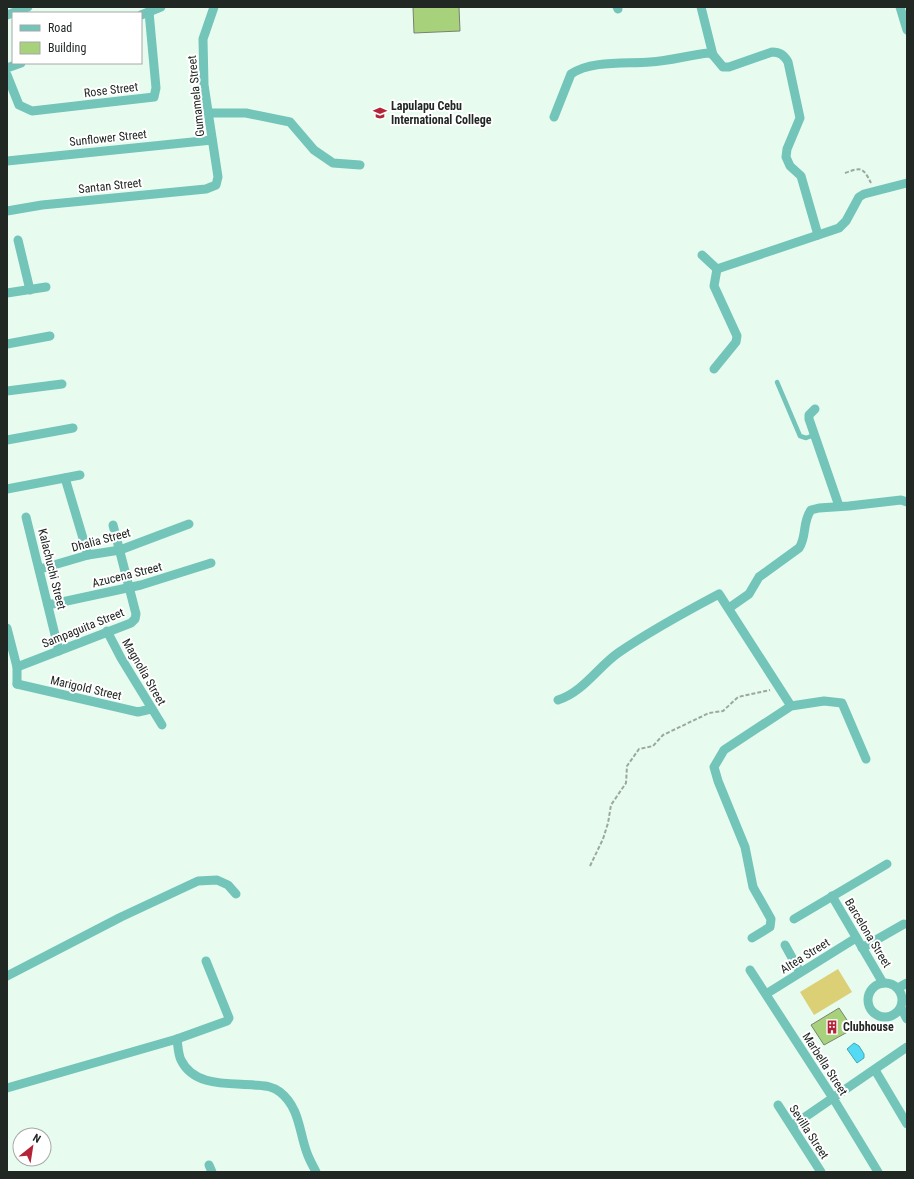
<svg xmlns="http://www.w3.org/2000/svg" width="914" height="1179" font-family="'Roboto Condensed',sans-serif">
<rect width="100%" height="100%" fill="#e8fbef"/>
<polygon fill="#dcd077" points="838,969 852,992 814,1015 800,992"/>
<polygon fill="#53dbf5" stroke="#44a5b6" points="854,1043 859,1046 864,1054 864,1058 857,1063 847,1049"/>
<g fill="#a8d17c" stroke="#798172">
<polygon points="413,7 459,7 460,31 414,33"/>
<polygon points="839,1008 853,1029 824,1045 811,1025"/>
</g>
<g fill="none" stroke-linecap="round" stroke-linejoin="round">
<g stroke="#9aa89f" stroke-width="2" stroke-dasharray="4 2" stroke-linecap="butt">
<path d="M845,173C861,167 863,167 871,183"/>
<polyline points="590,866 603,839 608,823 611,805 626,783 627,766 639,749 653,746 663,735 709,713 723,711 738,697 770,690"/>
</g>
<polyline stroke="#73c4b9" stroke-width="4.5" points="777,382 800,436 806,438 814,435"/>
<g stroke="#73c4b9" stroke-width="9">
<polyline points="617,7 618,9"/>
<polyline points="701,7 713,55"/>
<polyline points="900,7 907,30"/>
<polyline points="7,15 28,7"/>
<polyline points="141,15 161,7"/>
<polyline points="7,68 21,63"/>
<polyline points="7,75 19,105 32,111 154,97 156,88 149,12"/>
<polyline points="209,113 246,113 290,122 314,150 333,163 360,165"/>
<path d="M554,117L571,74C591,60 627,64 650,62C670,61 689,55 709,53L713,55L723,67H729L772,52C780,52 784,55 788,62L800,118L787,149L786,157L790,166L801,176L818,235"/>
<polyline points="7,161 212,140"/>
<polyline points="7,211 42,205 206,189 216,185 218,177 204,85 203,39 214,7"/>
<polyline points="18,240 30,290"/>
<polyline points="702,255 717,269 839,228 846,221 859,197 864,194 907,183"/>
<polyline points="7,293 46,287"/>
<polyline points="7,344 50,336"/>
<polyline points="714,369 736,342 737,336 714,286 717,269"/>
<polyline points="7,391 62,384"/>
<polyline points="815,409 809,415 809,419 839,506"/>
<polyline points="7,440 73,428"/>
<polyline points="65,478 88,555"/>
<polyline points="7,489 80,475"/>
<polyline points="26,517 59,651"/>
<polyline points="40,569 88,555 120,550 189,524"/>
<polyline points="48,605 141,585 211,563"/>
<path d="M729,608L749,594L759,577L799,548C807,537 802,522 811,510L819,508L849,506L901,500L907,502"/>
<polyline points="7,628 17,667 17,684"/>
<polyline points="107,631 121,658 162,725"/>
<polyline points="17,667 131,623 135,619 136,614 113,525"/>
<polyline points="17,684 138,712 151,709"/>
<path d="M558,700C583,692 597,668 618,653C650,631 685,612 719,594L791,706"/>
<polyline points="832,896 883,983"/>
<polyline points="794,919 887,864"/>
<polyline points="752,938 770,927 771,919 753,887 745,847 718,781 714,767 724,750 791,706 824,701 842,703 866,759"/>
<polyline points="785,945 800,972"/>
<polyline points="862,948 904,924"/>
<polyline points="750,970 833,1098 878,1172"/>
<polyline points="7,976 121,917 198,881 217,880 228,885 236,894"/>
<circle cx="885" cy="1000" r="17"/>
<polyline points="898,988 907,983"/>
<polyline points="766,994 856,938"/>
<polyline points="901,1008 907,1019"/>
<path d="M177,1039C178,1045 178,1054 181,1060C194,1087 229,1083 254,1085C264,1086 273,1086 280,1092C300,1108 299,1132 307,1153C309,1159 313,1166 316,1172"/>
<polyline points="875,1070 907,1124"/>
<polyline points="7,1088 177,1039 227,1021 229,1018 206,961"/>
<polyline points="778,1105 821,1172"/>
<polyline points="792,1126 907,1047"/>
<polyline points="209,1165 212,1172"/>
</g>
</g>
<defs>
<g id="university-bare" transform="scale(1.08)"><path d="M0-5L7-2L0 1L-7-2ZM-4 1L0 2.5L4 1V4Q0 6-4 4Z" fill="#b52339" stroke="#fff" stroke-width="2.5" paint-order="stroke"/></g>
<g id="building-bare" transform="scale(1.08)"><path d="M-4-6H4V6H1V3H-1V6H-4ZM-2.5-4.3h1.7v1.8h-1.7ZM.8-4.3h1.7v1.8H.8ZM-2.5-1h1.7V.8h-1.7ZM.8-1h1.7V.8H.8Z" fill="#b52339" stroke="#fff" stroke-width="2.5" paint-order="stroke"/></g>
</defs>
<g fill-rule="evenodd">
<use href="#university-bare" x="380" y="113"/>
<use href="#building-bare" x="832" y="1027"/>
</g>
<g text-anchor="middle" stroke-width="4" stroke-linejoin="round" paint-order="stroke">
<g font-size="12" fill="#212723" stroke="#fff">
<text transform="translate(111 90) rotate(-7)" y="4">Rose Street</text>
<text transform="translate(196 96) rotate(-96)" y="4">Gumamela Street</text>
<text transform="translate(108 138) rotate(-6)" y="4">Sunflower Street</text>
<text transform="translate(110 186) rotate(-6)" y="4">Santan Street</text>
<text transform="translate(101 540) rotate(-15)" y="4">Dhalia Street</text>
<text transform="translate(52 569) rotate(76)" y="4">Kalachuchi Street</text>
<text transform="translate(127 575) rotate(-14)" y="4">Azucena Street</text>
<text transform="translate(83 628) rotate(-22)" y="4">Sampaguita Street</text>
<text transform="translate(144 672) rotate(60)" y="4">Magnolia Street</text>
<text transform="translate(86 688) rotate(13)" y="4">Marigold Street</text>
<text transform="translate(868 933) rotate(59)" y="4">Barcelona Street</text>
<text transform="translate(805 956) rotate(-32)" y="4">Altea Street</text>
<text transform="translate(825 1064) rotate(57)" y="4">Marbella Street</text>
<text transform="translate(809 1132) rotate(57)" y="4">Sevilla Street</text>
</g>
<g font-size="12" font-weight="bold" fill="#212723" stroke="#fff" text-anchor="start">
<text x="391" y="110">Lapulapu Cebu<tspan x="391" dy="14">International College</tspan></text>
<text x="843" y="1031">Clubhouse</text>
</g>
</g>
<rect width="914" height="1179" fill="none" stroke="#212723" stroke-width="16"/>
<rect x="12" y="12" width="130" height="52" fill="#ffffff" stroke="#a6a9a7"/>
<rect x="20" y="25" width="20" height="6" fill="#73c4b9" stroke="#a6a9a7"/>
<text x="48" y="32" font-size="12" fill="#212723">Road</text>
<rect x="20" y="42" width="20" height="12" fill="#a8d17c" stroke="#a6a9a7"/>
<text x="48" y="52" font-size="12" fill="#212723">Building</text>
<g transform="translate(32 1147) rotate(30)"><circle r="19" fill="#ffffff" stroke="#a6a9a7"/>
<path d="M0-3L7 15L0 10L-7 15Z" fill="#b52339"/>
<text y="-6" font-size="11" font-weight="bold" text-anchor="middle" fill="#212723">N</text>
</g>
</svg>
